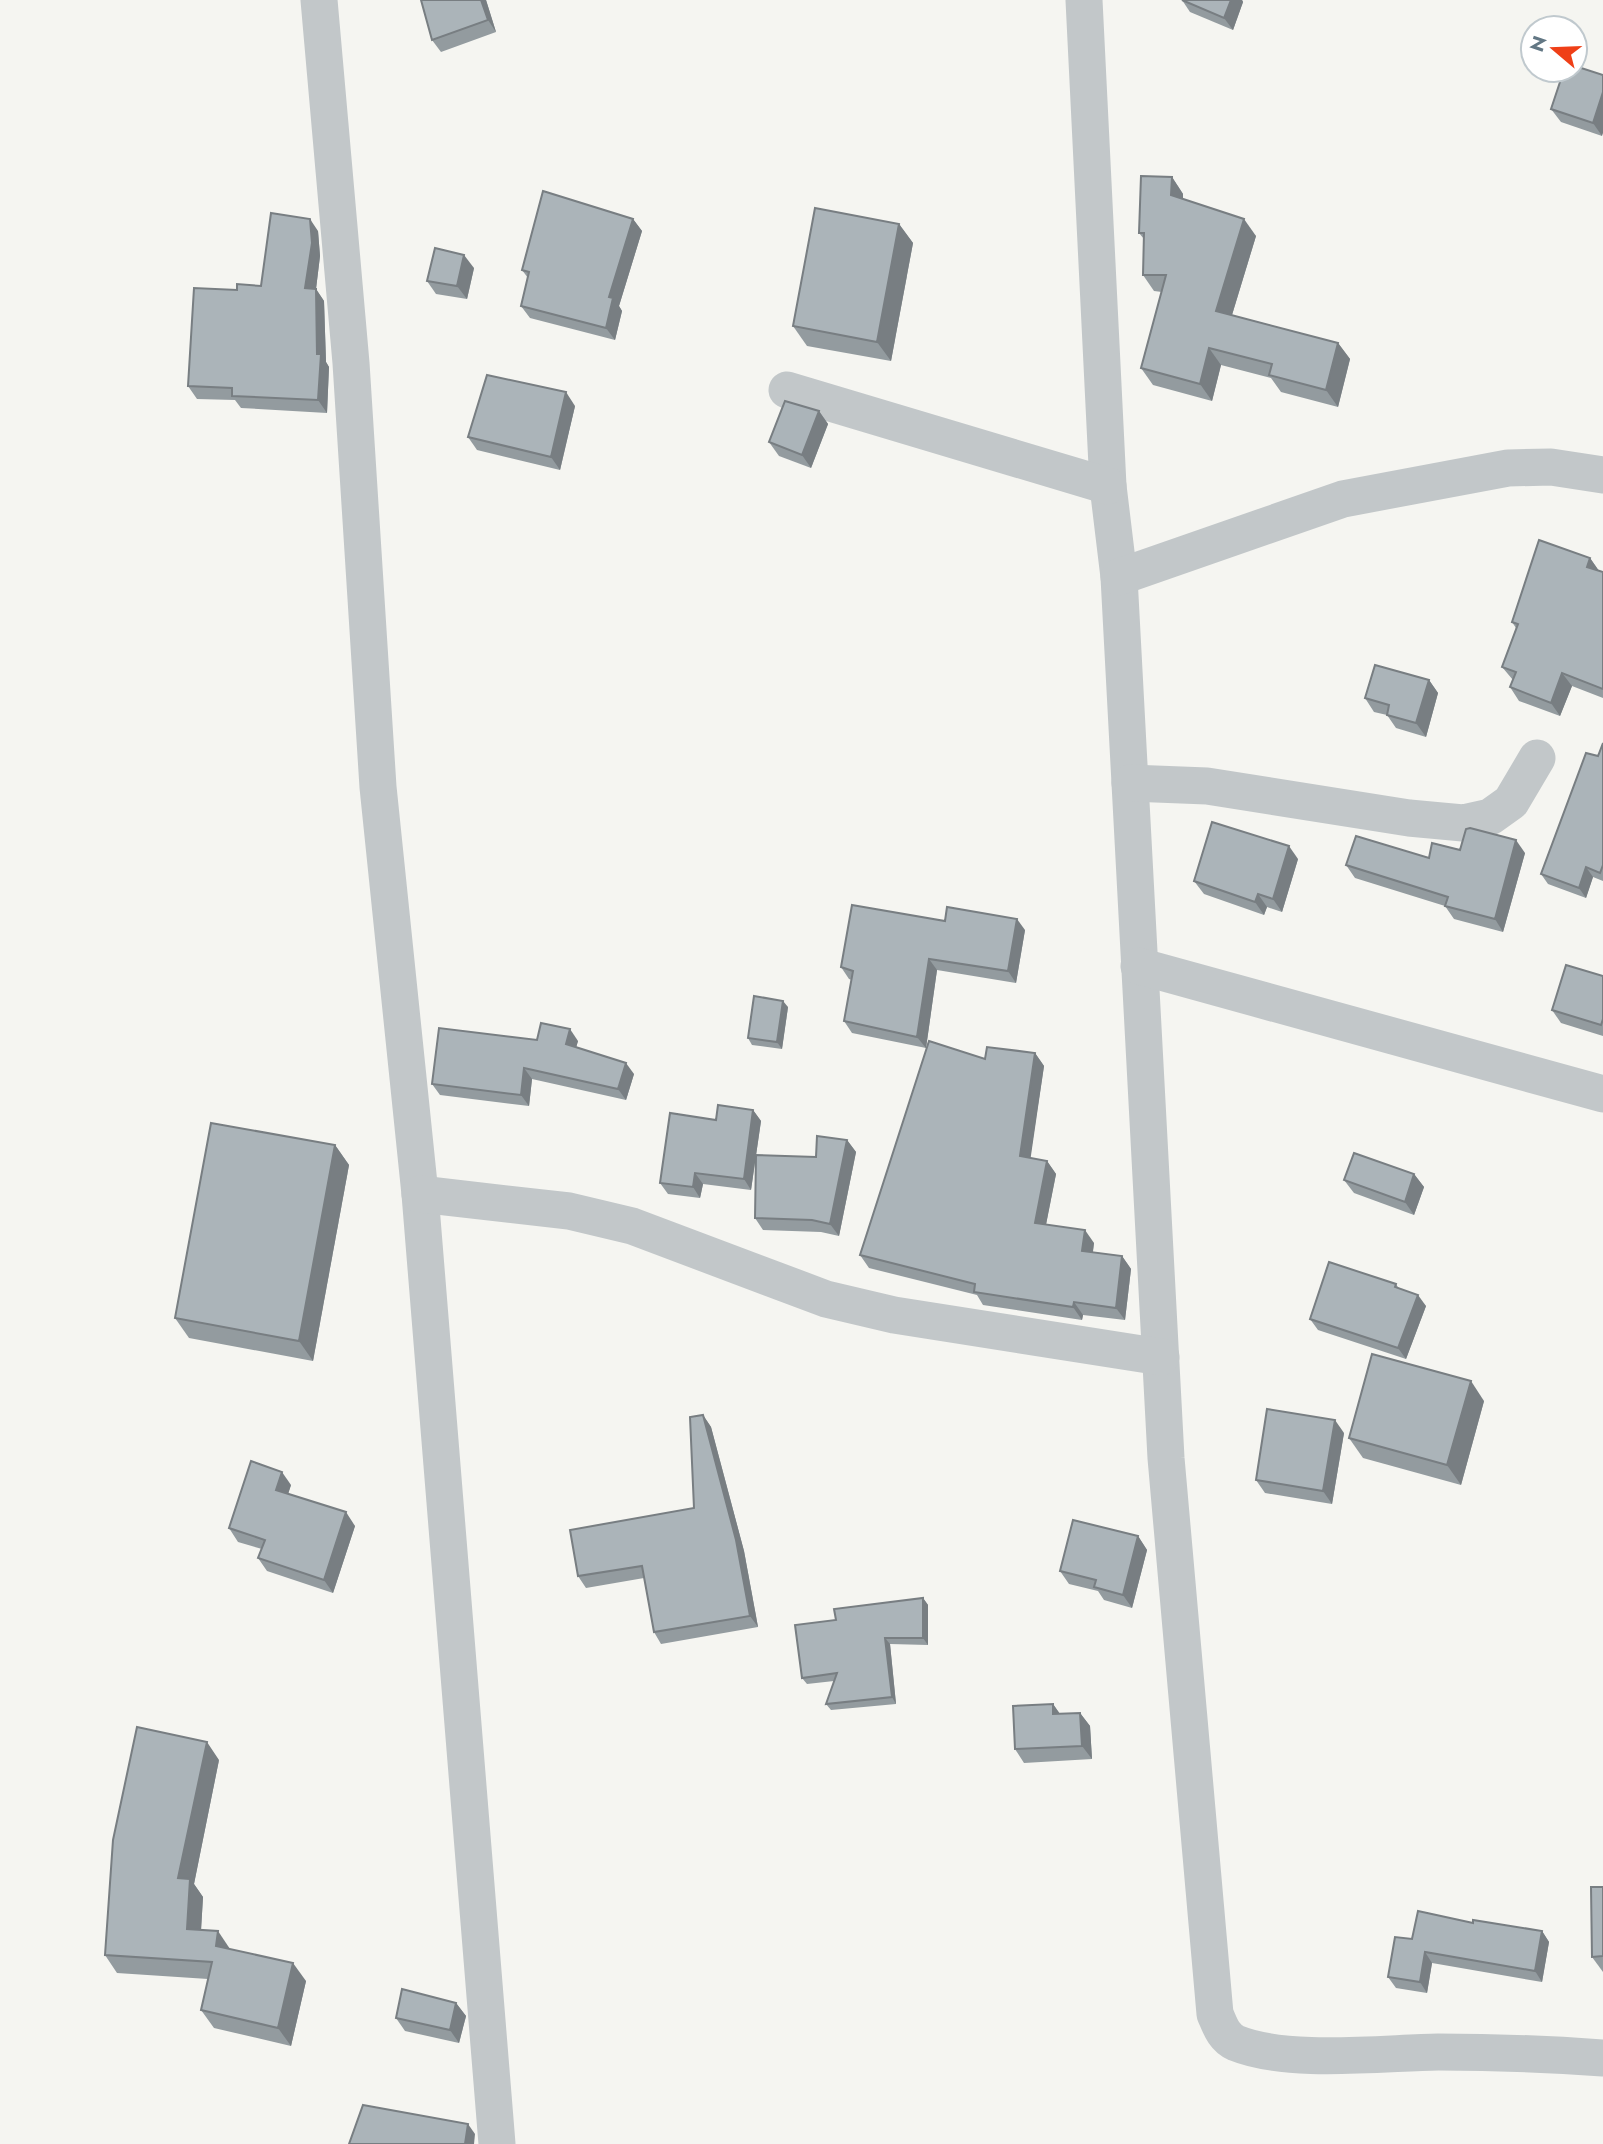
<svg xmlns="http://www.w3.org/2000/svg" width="1603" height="2144" font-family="Jost,sans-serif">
<rect width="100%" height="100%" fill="#f5f5f1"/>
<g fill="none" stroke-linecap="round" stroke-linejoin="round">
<g stroke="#c2c7c9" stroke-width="37">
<polyline points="319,0 351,363 378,787 420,1194 497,2144"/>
<path d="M1084,0L1108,486L1119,577L1166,1458L1215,2014C1220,2025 1223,2037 1236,2043C1287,2064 1381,2053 1438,2052C1492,2052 1548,2054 1603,2058"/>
<polyline points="787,390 1108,486"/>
<polyline points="1119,577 1343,499 1508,468 1551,467 1603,475"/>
<polyline points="1130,783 1207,786 1409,818 1463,823 1490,817 1511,802 1537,758"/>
<polyline points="1139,966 1603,1094"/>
<polyline points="420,1194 569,1211 632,1226 826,1299 894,1315 1161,1357"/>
</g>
</g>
<g fill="#939b9f">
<polygon points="421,0 486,0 496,32 441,52 432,40"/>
<polygon points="1182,0 1242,0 1243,2 1233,30 1190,12"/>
<polygon points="1603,75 1602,136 1561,122 1551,109"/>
<polygon points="1172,177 1183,194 1183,199 1256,236 1232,315 1338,343 1350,359 1338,407 1281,392 1271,378 1221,365 1212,401 1153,385 1141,368 1162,292 1154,291 1143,275 1144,239 1139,233"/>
<polygon points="633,219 642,231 619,306 622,311 615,340 530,318 521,306 528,278 522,270"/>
<polygon points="899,224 913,243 891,361 807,346 793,326"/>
<polygon points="318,231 320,256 316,289 324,301 326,362 329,367 327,413 241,408 235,400 197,399 188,386 237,290 261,286"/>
<polygon points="474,268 467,299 436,294 427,281"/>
<polygon points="575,406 560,470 477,450 468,437"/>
<polygon points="819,411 828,424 811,468 779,456 769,442"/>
<polygon points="1590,558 1599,571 1603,572 1603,698 1572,686 1560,716 1519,701 1510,687 1513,680 1502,667 1516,628 1512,622"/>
<polygon points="1429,680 1438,693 1426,737 1396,728 1387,715 1374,712 1365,698"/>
<polygon points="1603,743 1603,881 1593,877 1586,898 1548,884 1541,874 1598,756"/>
<polygon points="1460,850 1525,853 1503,932 1454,919 1445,906 1355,878 1346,865 1429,858"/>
<polygon points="1298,859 1282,912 1267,907 1264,915 1204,894 1194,881"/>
<polygon points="945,921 1025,930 1016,983 937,970 926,1048 852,1033 844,1021 852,980 849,979 841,967"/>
<polygon points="1603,976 1603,1036 1561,1023 1552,1010"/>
<polygon points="788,1007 782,1049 752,1045 748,1038"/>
<polygon points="537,1040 578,1041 576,1047 634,1074 626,1100 532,1079 529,1106 440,1095 432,1084"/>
<polygon points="1035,1053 1044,1066 1030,1158 1047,1161 1056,1174 1046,1224 1094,1243 1093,1252 1122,1256 1131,1269 1125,1320 1083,1315 1082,1320 983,1305 977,1295 869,1268 860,1255 985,1059"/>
<polygon points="753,1110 761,1121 756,1155 816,1157 847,1140 856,1152 839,1236 821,1232 763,1230 755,1218 756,1155 751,1190 703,1184 700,1198 668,1194 660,1183 716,1120"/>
<polygon points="335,1145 349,1165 313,1361 189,1338 175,1318"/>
<polygon points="1414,1174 1424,1187 1414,1215 1354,1193 1344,1180"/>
<polygon points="1396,1284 1399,1289 1426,1306 1406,1359 1318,1330 1310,1319"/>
<polygon points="1484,1401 1461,1485 1363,1458 1349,1438"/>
<polygon points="703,1415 711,1427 744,1551 758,1627 661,1644 654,1632 644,1578 586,1588 578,1576 694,1508"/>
<polygon points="1344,1433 1332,1504 1265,1493 1256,1480"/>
<polygon points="291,1485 288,1494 355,1526 333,1593 267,1571 258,1558 262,1549 238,1542 229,1528"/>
<polygon points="1138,1536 1147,1550 1132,1608 1104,1600 1098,1591 1069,1584 1060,1571"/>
<polygon points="923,1598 928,1605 928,1645 890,1644 896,1704 831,1710 826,1704 834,1681 807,1684 802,1678 836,1620"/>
<polygon points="1053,1704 1060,1714 1080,1713 1090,1726 1092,1759 1024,1763 1015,1749"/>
<polygon points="219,1760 194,1884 203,1897 201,1930 230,1949 306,1981 291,2046 214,2028 201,2010 208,1979 117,1973 105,1955"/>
<polygon points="1603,1887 1603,1972 1592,1957"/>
<polygon points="1473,1923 1542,1931 1549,1942 1542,1982 1432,1963 1427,1993 1396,1988 1388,1977 1412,1939"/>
<polygon points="456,2003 466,2016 459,2043 405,2031 396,2018"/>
</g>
<g fill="#787e82">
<polygon points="481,0 486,0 496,32 488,20"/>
<polygon points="1231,0 1242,0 1243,2 1233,30 1224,18"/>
<polygon points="1603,92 1603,133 1602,136 1593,123"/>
<polygon points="1172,177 1183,194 1183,212 1171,195"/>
<polygon points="310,219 318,231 320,256 316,289 324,301 326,362 329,367 327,413 318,400 317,354 305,288"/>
<polygon points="633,219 642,231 619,306 622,311 615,340 606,328 609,297"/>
<polygon points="1244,219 1256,236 1228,328 1216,311"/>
<polygon points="899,224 913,243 891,361 877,342"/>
<polygon points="464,255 474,268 467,299 457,286"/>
<polygon points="1338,343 1350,359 1338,407 1326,390"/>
<polygon points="1209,348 1221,365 1212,401 1200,384"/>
<polygon points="566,392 575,406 560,470 551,457"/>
<polygon points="819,411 828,424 811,468 802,455"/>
<polygon points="1590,558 1599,571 1587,567"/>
<polygon points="1562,673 1572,686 1560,716 1551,703"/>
<polygon points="1429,680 1438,693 1426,737 1416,723"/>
<polygon points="1516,840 1525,853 1503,932 1495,919"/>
<polygon points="1289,846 1298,859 1282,912 1273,899"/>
<polygon points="1586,867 1593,877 1586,898 1579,888"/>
<polygon points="1258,894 1267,907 1264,915 1255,902"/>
<polygon points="1017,919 1025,930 1016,983 1008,971"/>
<polygon points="929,959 937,970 926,1048 917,1037"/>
<polygon points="783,1001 788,1007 782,1049 777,1042"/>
<polygon points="570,1029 578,1041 574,1055 566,1044"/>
<polygon points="1035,1053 1044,1066 1029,1169 1020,1156"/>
<polygon points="626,1063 634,1074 626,1100 618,1089"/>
<polygon points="524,1068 532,1079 529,1106 521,1095"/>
<polygon points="753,1110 761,1121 751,1190 744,1179"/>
<polygon points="847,1140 856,1152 839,1236 830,1224"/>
<polygon points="335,1145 349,1165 313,1361 299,1341"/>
<polygon points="1047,1161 1056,1174 1044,1235 1035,1223"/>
<polygon points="695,1173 703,1184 700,1198 693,1187"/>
<polygon points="1414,1174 1424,1187 1414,1215 1405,1202"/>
<polygon points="1085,1230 1094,1243 1091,1264 1082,1251"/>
<polygon points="1122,1256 1131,1269 1125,1320 1116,1308"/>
<polygon points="1418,1295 1426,1306 1406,1359 1398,1348"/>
<polygon points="1074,1302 1083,1315 1082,1320 1073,1307"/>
<polygon points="1471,1381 1484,1401 1461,1485 1447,1465"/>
<polygon points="703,1415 711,1427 744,1551 758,1627 750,1616"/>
<polygon points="1335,1420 1344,1433 1332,1504 1323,1491"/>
<polygon points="282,1472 291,1485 285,1503 276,1490"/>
<polygon points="346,1512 355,1526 333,1593 324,1580"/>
<polygon points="1138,1536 1147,1550 1132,1608 1123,1595"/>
<polygon points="923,1598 928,1605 928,1645 923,1638"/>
<polygon points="885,1638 890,1644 896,1704 892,1697"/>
<polygon points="1053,1704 1062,1717 1053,1714"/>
<polygon points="1080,1713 1090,1726 1092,1759 1082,1746"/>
<polygon points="207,1742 219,1760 194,1884 203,1897 200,1947 187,1929 178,1878"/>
<polygon points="218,1931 230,1949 216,1946"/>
<polygon points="1542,1931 1549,1942 1542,1982 1535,1971"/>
<polygon points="1425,1952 1432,1963 1427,1993 1420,1982"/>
<polygon points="293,1963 306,1981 291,2046 278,2028"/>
<polygon points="456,2003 466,2016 459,2043 450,2030"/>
<polygon points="468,2124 475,2134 474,2144 465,2144"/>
</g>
<g fill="#abb4b9" stroke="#787e82" stroke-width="2">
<polygon points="421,0 481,0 488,20 432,40"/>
<polygon points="1182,0 1231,0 1224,18"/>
<polygon points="1575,66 1603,75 1603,92 1593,123 1551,109 1564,70 1575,70"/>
<polygon points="1141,176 1172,177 1171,195 1244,219 1216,311 1338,343 1326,390 1269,375 1272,364 1209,348 1200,384 1141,368 1166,275 1143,275 1144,233 1139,233"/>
<polygon points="543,191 633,219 609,297 613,298 606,328 521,306 529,272 522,270"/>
<polygon points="815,208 899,224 877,342 793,326"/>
<polygon points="271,213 310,219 312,243 305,288 316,289 317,354 321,354 318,400 232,396 232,388 188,386 194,288 237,290 237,284 261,286"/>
<polygon points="435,248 464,255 457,286 427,281"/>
<polygon points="487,375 566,392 551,457 468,437"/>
<polygon points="785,401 819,411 802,455 769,442"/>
<polygon points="1539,540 1590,558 1587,567 1603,572 1603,689 1562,673 1551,703 1510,687 1516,672 1502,667 1518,624 1512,622"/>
<polygon points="1375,665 1429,680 1416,723 1387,715 1389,705 1365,698"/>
<polygon points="1603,743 1603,865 1600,873 1586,867 1579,888 1541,874 1586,753 1598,756"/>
<polygon points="1212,822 1289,846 1273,899 1258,894 1255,902 1194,881"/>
<polygon points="1470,828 1516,840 1495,919 1445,906 1448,897 1346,865 1356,836 1429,858 1432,843 1460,850 1466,829"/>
<polygon points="852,905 945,921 947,907 1017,919 1008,971 929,959 917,1037 844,1021 853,971 841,967"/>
<polygon points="1566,965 1603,976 1603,1019 1601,1025 1552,1010"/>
<polygon points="754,996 783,1001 777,1042 748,1038"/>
<polygon points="541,1023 570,1029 566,1044 626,1063 618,1089 524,1068 521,1095 432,1084 439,1028 537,1040"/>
<polygon points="929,1041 985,1059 987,1047 1035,1053 1020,1156 1047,1161 1035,1223 1085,1230 1082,1251 1122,1256 1116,1308 1074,1302 1073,1307 974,1292 975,1284 860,1255"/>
<polygon points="718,1105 753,1110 744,1179 695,1173 693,1187 660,1183 670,1113 716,1120"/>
<polygon points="211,1123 335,1145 299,1341 175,1318"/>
<polygon points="817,1136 847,1140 830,1224 812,1220 755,1218 756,1155 816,1157"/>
<polygon points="1354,1153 1414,1174 1405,1202 1344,1180"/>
<polygon points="1329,1262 1396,1284 1395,1287 1418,1295 1398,1348 1310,1319"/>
<polygon points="1372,1354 1471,1381 1447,1465 1349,1438"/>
<polygon points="1267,1409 1335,1420 1323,1491 1256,1480"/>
<polygon points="703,1415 736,1540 750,1616 654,1632 642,1566 578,1576 570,1530 694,1508 690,1417"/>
<polygon points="251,1461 282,1472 276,1490 346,1512 324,1580 258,1558 265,1540 229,1528"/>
<polygon points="1073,1520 1138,1536 1123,1595 1094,1587 1096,1580 1060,1571"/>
<polygon points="923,1598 923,1638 885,1638 892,1697 826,1704 837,1673 802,1678 795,1625 836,1620 834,1609"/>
<polygon points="1053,1704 1053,1714 1080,1713 1082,1746 1015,1749 1013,1706"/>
<polygon points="137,1727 207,1742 178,1878 190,1879 187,1929 218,1931 216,1946 293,1963 278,2028 201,2010 212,1962 105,1955 113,1840"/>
<polygon points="1591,1887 1603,1887 1603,1956 1592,1957"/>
<polygon points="1418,1911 1473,1923 1473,1920 1542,1931 1535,1971 1425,1952 1420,1982 1388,1977 1395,1937 1412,1939"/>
<polygon points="402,1989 456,2003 450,2030 396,2018"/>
<polygon points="363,2105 468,2124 465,2144 349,2144"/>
</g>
<g transform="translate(1554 49) rotate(289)"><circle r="33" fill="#ffffff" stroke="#c0c9ce" stroke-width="2"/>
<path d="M0-5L12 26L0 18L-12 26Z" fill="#ef3f17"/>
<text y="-10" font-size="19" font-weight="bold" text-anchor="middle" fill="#627784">N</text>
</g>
</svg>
